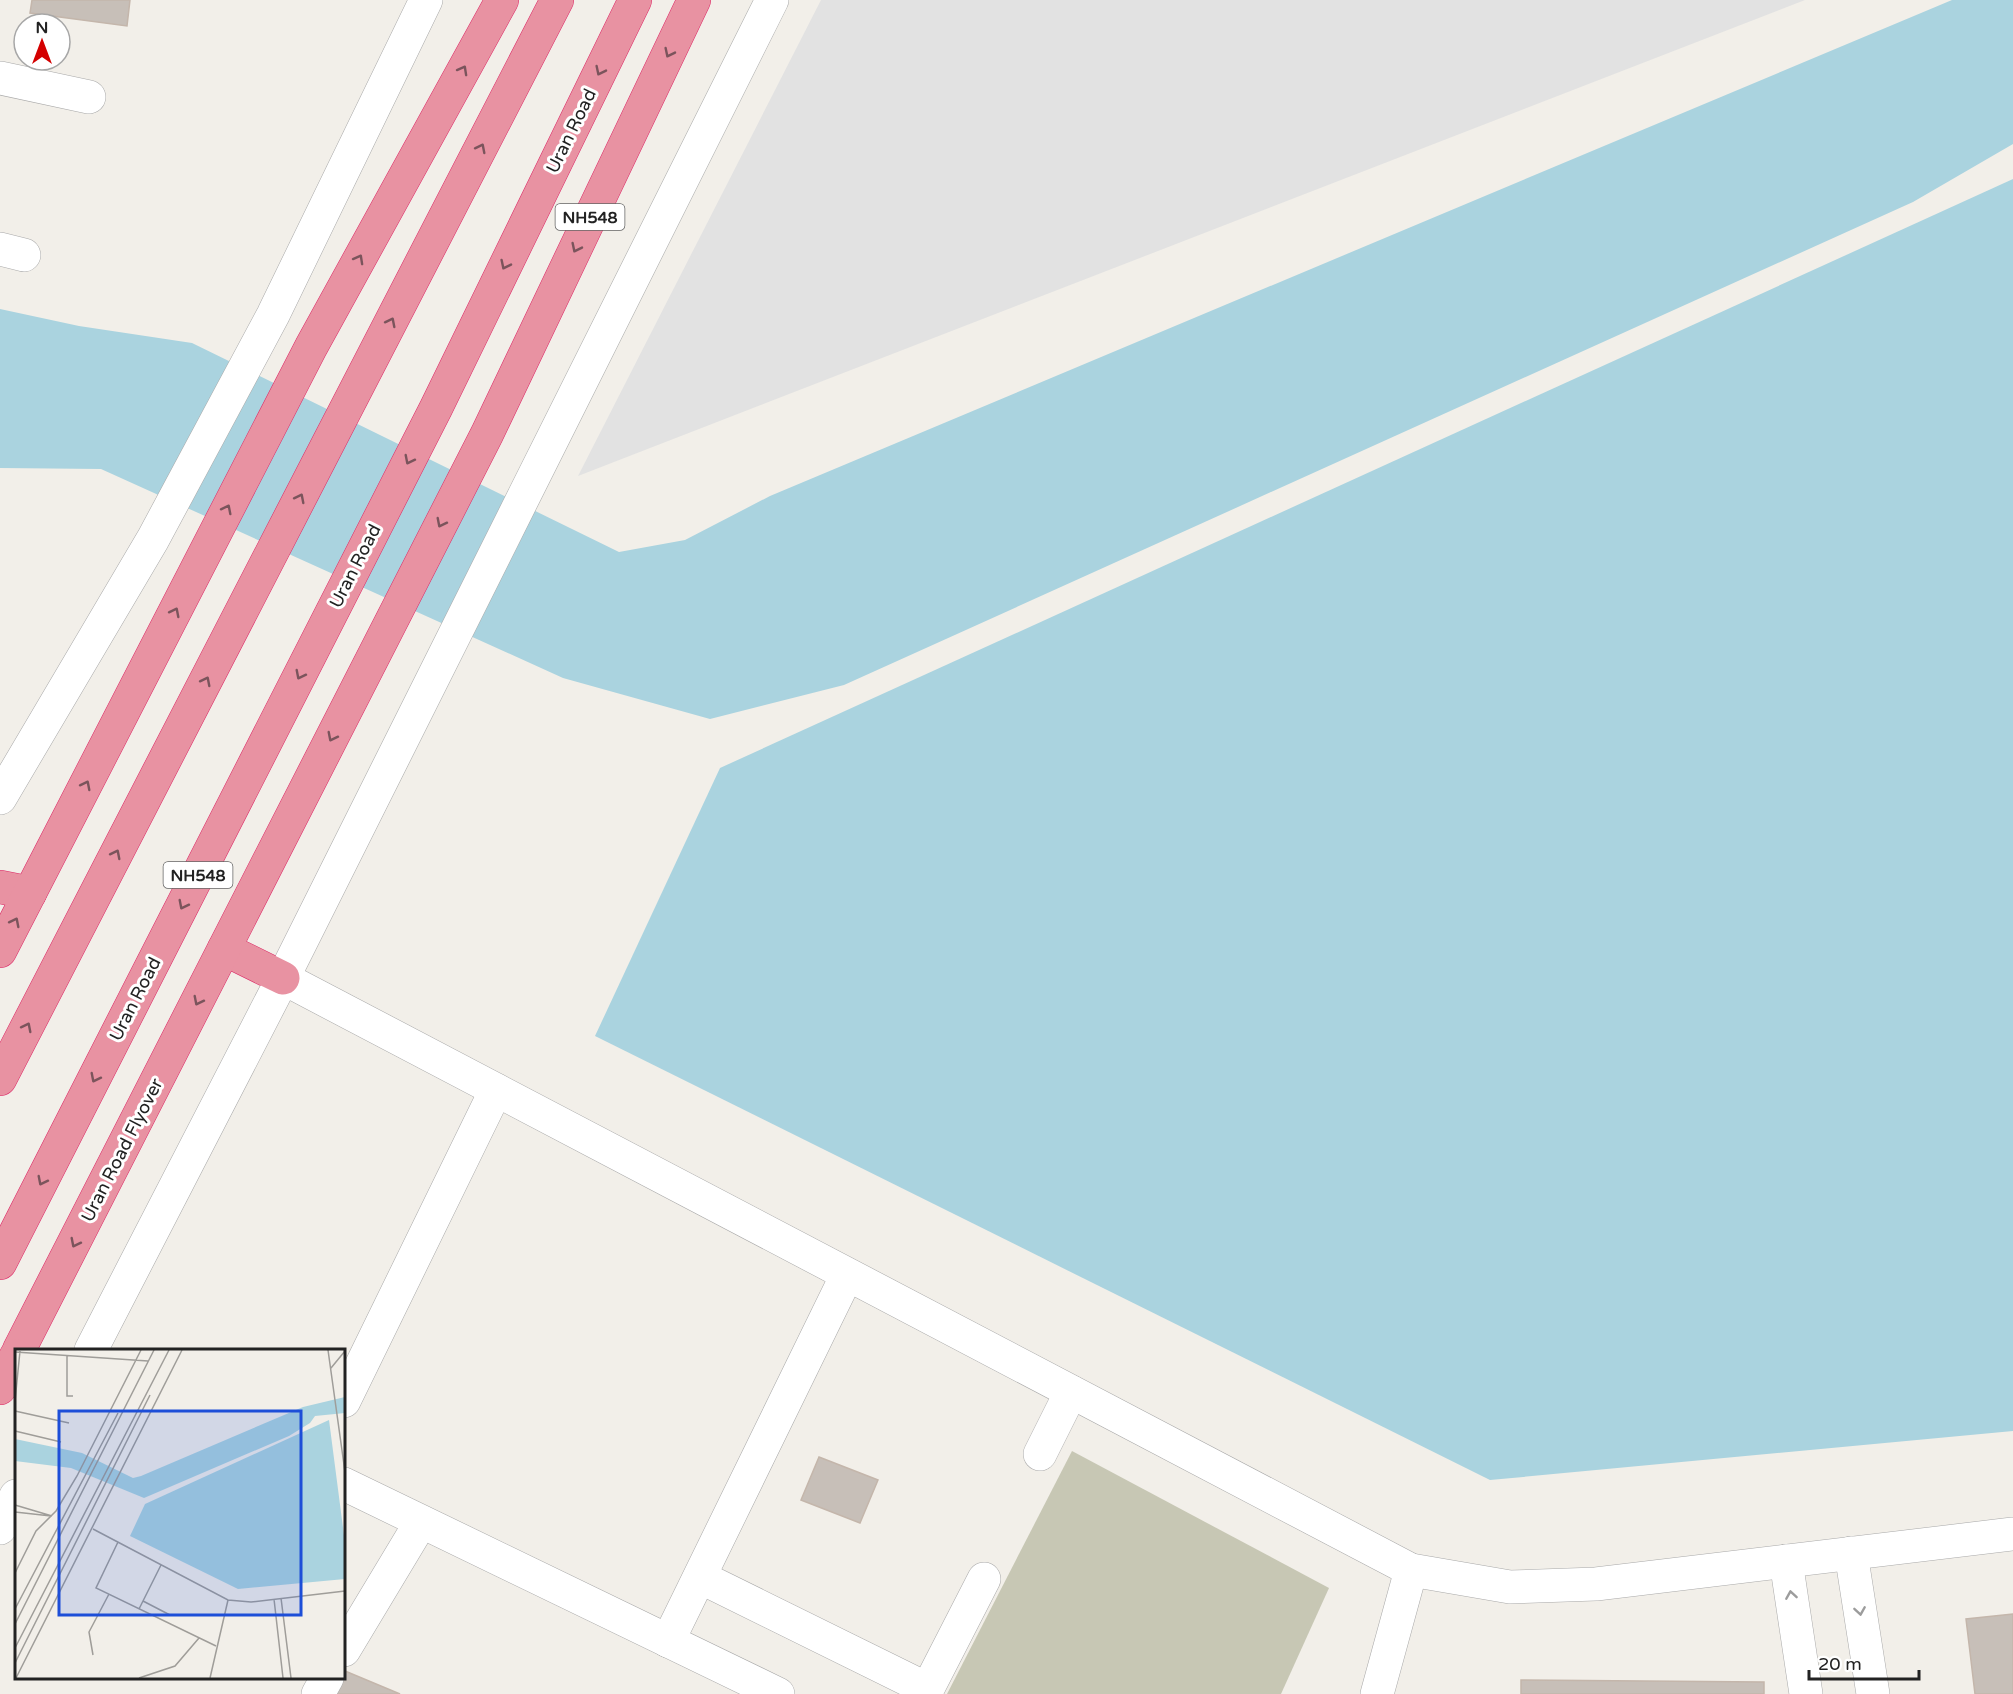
<svg xmlns="http://www.w3.org/2000/svg" width="2013" height="1694" font-family="'Varela Round',sans-serif">
<rect width="100%" height="100%" fill="#f2efe9"/>
<polygon fill="#c7c7b4" points="1072,1451 1329,1588 1281,1694 947,1694"/>
<polygon fill="#e2e2e2" points="821,0 1805,0 578,476"/>
<g fill="#aad3df">
<polygon points="1952,0 2013,0 2013,144 1913,202 844,685 710,719 563,678 101,469 0,468 0,309 79,326 192,343 619,552 685,540 770,496"/>
<polygon points="2013,179 2013,1431 1490,1480 595,1036 720,768"/>
</g>
<g fill="#c7bfb8" stroke="#c4b6ab" stroke-width="1.5">
<polygon points="32,0 130,0 127,26 30,13"/>
<polygon points="819,1457 878,1480 860,1523 801,1500"/>
<polygon points="2013,1614 2013,1694 1975,1694 1966,1619"/>
<polygon points="345,1671 400,1694 336,1694"/>
<polygon points="1521,1680 1764,1682 1764,1694 1521,1694"/>
</g>
<g fill="none" stroke-linecap="round" stroke-linejoin="round">
<g stroke="#a9a9a9" stroke-width="34">
<g id="minor">
<polyline points="0,78 89,97"/>
<polyline points="0,249 24,255"/>
<polyline points="0,798 153,539 273,315 426,0"/>
<polyline points="283,978 1411,1570 1510,1587 1596,1584 2013,1534"/>
<polyline points="91,1350 283,978 772,0"/>
<polyline points="344,1401 496,1090"/>
<polyline points="1040,1454 1071,1392"/>
<polyline points="344,1484 778,1694"/>
<polyline points="0,1528 16,1496"/>
<polyline points="1851,1553 1873,1694"/>
<polyline points="1786,1561 1806,1694"/>
<polyline points="700,1577 927,1689"/>
<polyline points="668,1641 847,1275"/>
<polyline points="344,1650 421,1522"/>
<polyline points="318,1694 327,1678"/>
<polyline points="925,1694 984,1579"/>
<polyline points="1377,1694 1411,1570"/>
</g>
</g>
<g stroke="#dc2a67" stroke-width="34">
<g id="highway">
<polyline points="0,887 30,893"/>
<polyline points="224,949 283,978"/>
<polyline points="0,951 311,347 502,0"/>
<polyline points="0,1079 557,0"/>
<polyline points="0,1263 436,408 635,0"/>
<polyline points="19,1350 487,434 694,0"/>
<polyline points="0,1388 16,1356"/>
</g>
</g>
<use href="#minor" stroke="#fff" stroke-width="33"/>
<use href="#highway" stroke="#e892a2" stroke-width="33"/>
</g>
<defs><path id="oneway-chevron" d="M-2-3.5L2.5 0L-2 3.5" fill="none" stroke-width="1.6" stroke-linecap="round" stroke-linejoin="round" transform="scale(1.5)"/></defs>
<g stroke="#7b545c">
<use href="#oneway-chevron" transform="translate(669 53) rotate(116)"/>
<use href="#oneway-chevron" transform="translate(463 70) rotate(-61)"/>
<use href="#oneway-chevron" transform="translate(600 71) rotate(116)"/>
<use href="#oneway-chevron" transform="translate(481 148) rotate(-63)"/>
<use href="#oneway-chevron" transform="translate(576 248) rotate(116)"/>
<use href="#oneway-chevron" transform="translate(359 259) rotate(-61)"/>
<use href="#oneway-chevron" transform="translate(505 265) rotate(116)"/>
<use href="#oneway-chevron" transform="translate(391 322) rotate(-63)"/>
<use href="#oneway-chevron" transform="translate(409 460) rotate(117)"/>
<use href="#oneway-chevron" transform="translate(300 498) rotate(-63)"/>
<use href="#oneway-chevron" transform="translate(227 509) rotate(-63)"/>
<use href="#oneway-chevron" transform="translate(441 523) rotate(117)"/>
<use href="#oneway-chevron" transform="translate(175 612) rotate(-63)"/>
<use href="#oneway-chevron" transform="translate(300 675) rotate(117)"/>
<use href="#oneway-chevron" transform="translate(206 681) rotate(-63)"/>
<use href="#oneway-chevron" transform="translate(332 737) rotate(117)"/>
<use href="#oneway-chevron" transform="translate(86 785) rotate(-63)"/>
<use href="#oneway-chevron" transform="translate(116 854) rotate(-63)"/>
<use href="#oneway-chevron" transform="translate(183 905) rotate(117)"/>
<use href="#oneway-chevron" transform="translate(15 922) rotate(-63)"/>
<use href="#oneway-chevron" transform="translate(198 1001) rotate(117)"/>
<use href="#oneway-chevron" transform="translate(27 1027) rotate(-63)"/>
<use href="#oneway-chevron" transform="translate(95 1078) rotate(117)"/>
<use href="#oneway-chevron" transform="translate(42 1181) rotate(117)"/>
<use href="#oneway-chevron" transform="translate(75 1243) rotate(117)"/>
</g>
<g stroke="#9c9c9c">
<use href="#oneway-chevron" transform="translate(1791 1595) rotate(-99)"/>
<use href="#oneway-chevron" transform="translate(1860 1611) rotate(81)"/>
</g>
<g text-anchor="middle" stroke-width="6" stroke-linejoin="round" paint-order="stroke">
<g fill="#fff" stroke="#646464" stroke-width="1.5">
<rect x="555.5" y="204" width="69" height="26" rx="4.5"/>
<rect x="163.5" y="862" width="69" height="26" rx="4.5"/>
</g>
<g font-size="16" font-weight="bold" fill="#222">
<text x="590" y="223">NH548</text>
<text x="198" y="881">NH548</text>
</g>
<g font-size="18" fill="#222" stroke="#fff">
<text transform="translate(571 131) rotate(-64)" y="6">Uran Road</text>
<text transform="translate(355 566) rotate(-63)" y="6">Uran Road</text>
<text transform="translate(135 999) rotate(-63)" y="6">Uran Road</text>
<text transform="translate(122 1150) rotate(-63)" y="6">Uran Road Flyover</text>
</g>
</g>
<g transform="translate(15 1349)">
<rect width="330" height="330" fill="#f2efe9"/>
<path d="M330,48V64L300,67L295,74L274,87L129,149L56,119L0,112V90L67,104L118,129L126,127L288,58ZM314,71L330,194V230L223,240L115,187L130,155Z" fill="#aad3df"/>
<path fill="none" stroke="#9f9d99" stroke-width="1.5" d="M313,1L330,123M0,3L133,12M52,6V47H58M316,19L330,2M0,52L5,2M0,62L54,74M0,82L46,93M0,156L37,167M0,163L36,167M78,180L213,251L236,253L330,242M103,193L81,239L201,297M0,224L21,182L41,162L62,127L126,1M266,249L276,329M259,250L268,329M128,252L155,266M0,260L103,64M124,260L146,216M0,275L139,1M0,299L154,1M78,306L74,283L94,245M0,314L135,46M1,329L167,1M124,329L160,317L184,289M195,329L213,251"/>
<path fill="#1d4ed8" fill-opacity="0.15" stroke="#1d4ed8" stroke-width="3" d="M44,62H286V266H44Z"/>
<rect width="330" height="330" fill="none" stroke="#222" stroke-width="3"/>
</g>
<g transform="translate(42 42)"><circle r="28" fill="#ffffff" stroke="#a7a7a7" stroke-width="1.5"/>
<path d="M0-4.5L10 22L0 15L-10 22Z" fill="#d40000"/>
<text y="-9" font-size="16" font-weight="bold" text-anchor="middle" fill="#222222">N</text>
</g>
<path d="M1809 1670v9h110v-9" fill="none" stroke="#222222" stroke-width="3"/>
<text x="1818" y="1670" font-size="18" fill="#222222" stroke="#ffffff" stroke-width="4.5" paint-order="stroke">20 m</text>
</svg>
